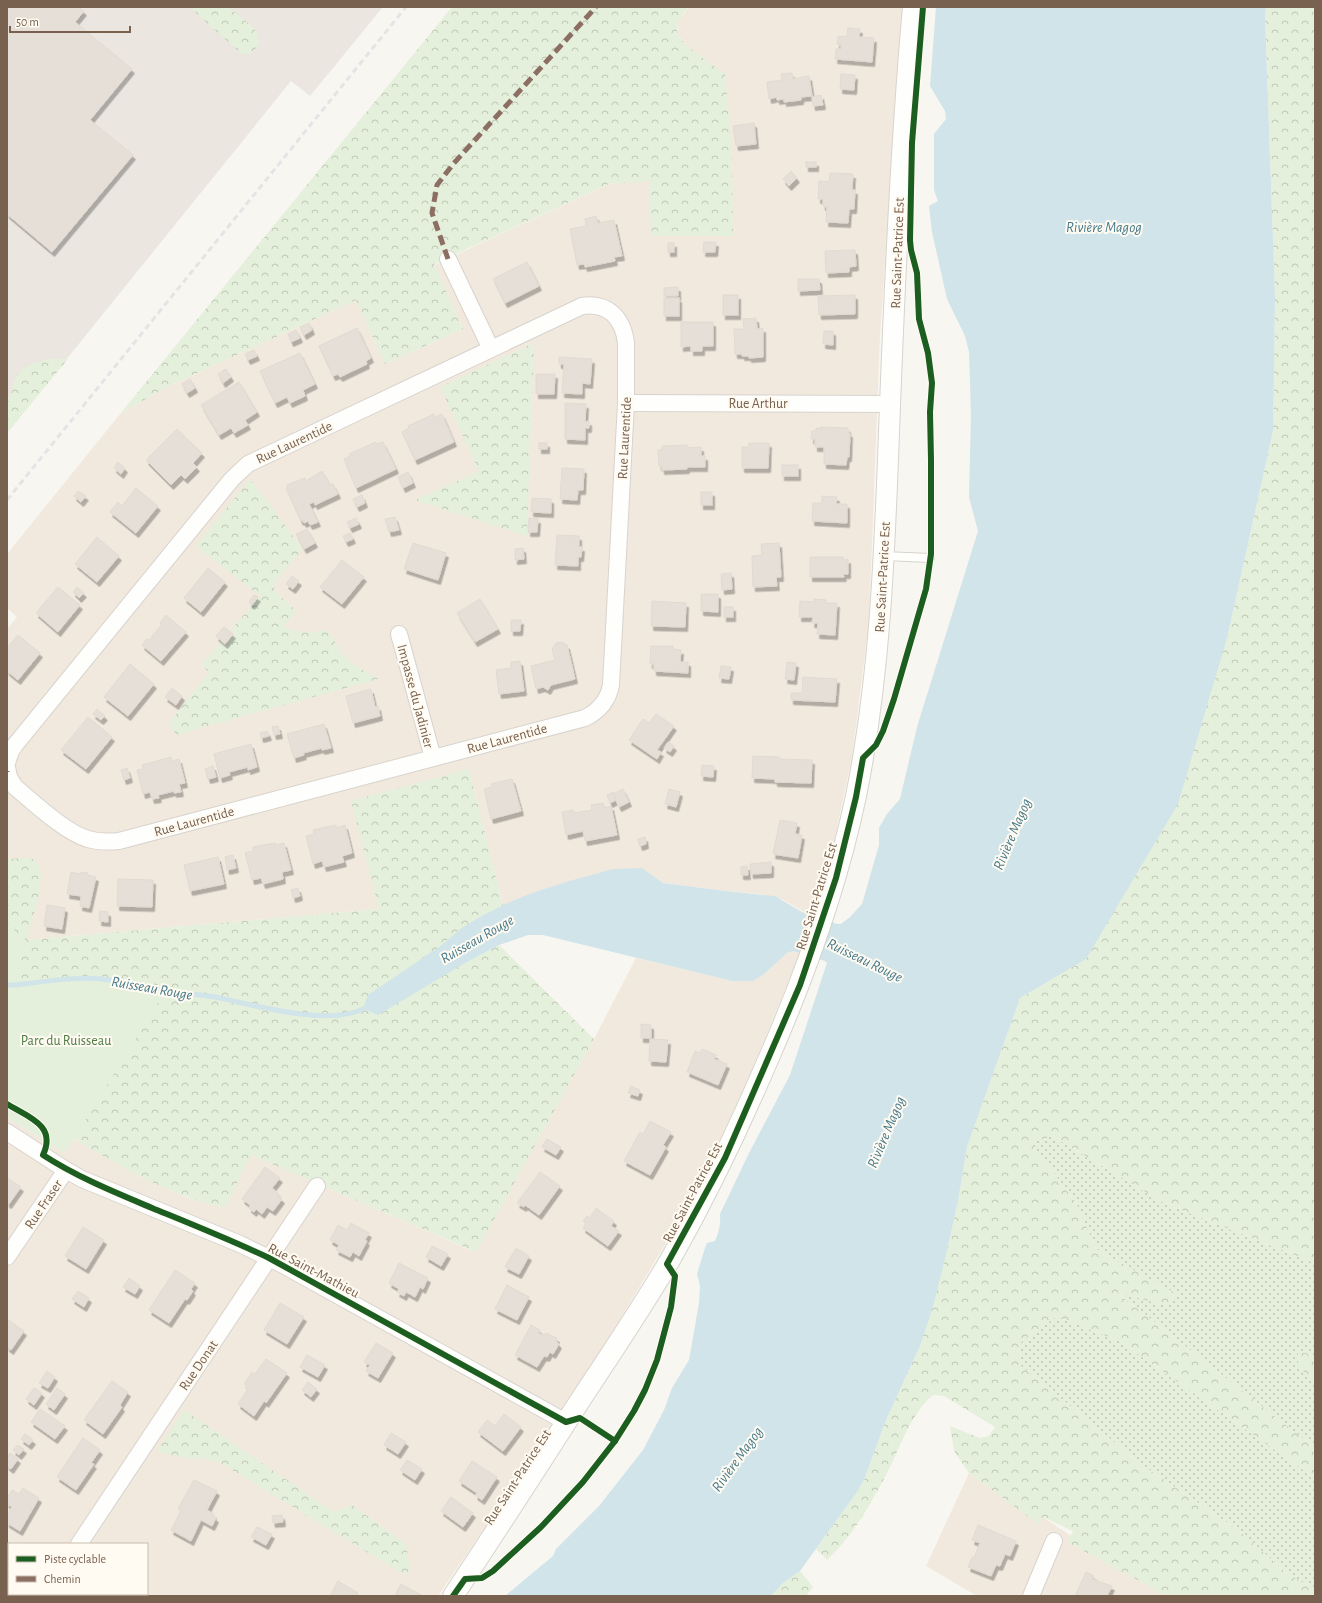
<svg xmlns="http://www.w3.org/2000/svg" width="1322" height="1603" font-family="'Alegreya Sans',sans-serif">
<defs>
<pattern id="grass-dots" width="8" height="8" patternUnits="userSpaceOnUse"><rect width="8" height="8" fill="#e4f0db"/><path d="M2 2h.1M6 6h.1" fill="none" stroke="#bec6b4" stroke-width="1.8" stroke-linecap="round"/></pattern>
<pattern id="forest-crowns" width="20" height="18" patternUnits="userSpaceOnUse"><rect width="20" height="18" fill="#e4f0db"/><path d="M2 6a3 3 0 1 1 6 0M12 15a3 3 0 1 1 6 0" fill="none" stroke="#bec6b4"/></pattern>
<filter id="shadow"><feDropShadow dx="2.5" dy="4.5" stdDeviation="0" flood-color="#0004"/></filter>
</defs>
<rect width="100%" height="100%" fill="#f8f6f0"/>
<g fill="#f1e9de" fill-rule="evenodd">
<polygon points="689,7 904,7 893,145 880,335 869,622 852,757 832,851 811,916 782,899 761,894 726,891 663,883 641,868 567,882 503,905 469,769 379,909 26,940 36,903 32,859 7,859 7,629 17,617 7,608 7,554 120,414 165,388 356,300 385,364 463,329 434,265 609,184 649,180 684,43 678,35 678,21"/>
<path d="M793,951L800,953L749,1077L707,1169L669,1238L564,1412L438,1596H7V1117L65,1153L74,1139L141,1177L185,1197L225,1208L250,1154L475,1252L594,1039L636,958L732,981H752L763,975L787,953ZM9,1544H147V1594H9Z"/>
<polygon points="969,1473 1038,1523 1043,1517 1071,1536 1068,1542 1167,1596 977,1596 926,1566"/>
</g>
<polygon fill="#ebe6e0" points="7,7 383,7 310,96 291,81 7,433"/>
<g fill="url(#grass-dots)">
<polygon points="1052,1136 1164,1203 1315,1263 1315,1358 1298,1349 1298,1367 1315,1381 1315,1448 1115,1291 1168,1306 1175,1294 1096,1249 1076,1203 1031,1143"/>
<polygon points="1057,1316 1121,1342 1315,1478 1315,1589 1289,1575 1238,1530 1141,1464 1021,1366 1020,1343"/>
</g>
<g fill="url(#forest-crowns)">
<path d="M191,7H228L253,27L258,35L259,43C256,49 250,56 242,54L198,15Z"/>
<path d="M452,7H689C681,14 675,25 678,35C681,44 716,67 725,74L732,149L733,236H651L649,181L609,184L434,264L463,329L385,364L356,300L165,388L120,414Z"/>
<path d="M1266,7H1315V1263L1164,1203L1052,1136L1031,1143L1076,1203L1096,1249L1175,1293L1168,1306L1116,1292L1315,1448V1478L1121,1342L1057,1316L1020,1343L1021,1366L1141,1464L1238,1530L1289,1575L1315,1589V1596H1167L1067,1542L1073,1531L1043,1517L1038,1524L969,1473L954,1451L950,1426L980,1438L989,1436L995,1427L944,1396L933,1395C913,1412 903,1439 892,1463C875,1497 855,1534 827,1560L816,1549L857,1492L864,1480L886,1420L920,1346L949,1242L958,1201L967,1147L1020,998L1086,959L1227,638L1273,431L1275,297L1265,17Z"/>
<polygon points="534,343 527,536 415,500 479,471 440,387"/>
<path d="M49,359H68L7,433V397H10C17,367 20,368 49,359Z"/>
<path d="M250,479L303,549L275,581L274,591L297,611L284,626C302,635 307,633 327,630L343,655L353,664L378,679L176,735L169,723L209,672L201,665L221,642L225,645L235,634L231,630L260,596L196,546Z"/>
<path d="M469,769L503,905L463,927L439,947L465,963L499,945L594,1039L476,1252L251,1155L225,1208C212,1204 197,1201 184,1196C120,1171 63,1132 7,1093V859C14,859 25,857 32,859C53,866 29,925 27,940L379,909L351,801Z"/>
<polygon points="1298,1349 1315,1358 1315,1381 1298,1367"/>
<polygon points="184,1410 334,1512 352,1505 406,1544 410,1571 403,1574 219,1462 206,1459 179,1457 157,1451"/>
<polygon points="800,1571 813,1587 806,1596 771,1596 783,1583"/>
</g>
<polygon fill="#e4f0db" points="7,924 26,940 14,985 82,978 109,980 166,990 65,1153 7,1117"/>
<path fill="#d0e4e9" d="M936,7H1266L1265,17L1275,297L1273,431L1227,638L1178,804L1086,959L1020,998L967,1147L958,1201L949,1242L934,1303L920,1346L886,1420L864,1480L857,1492L800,1571L783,1583L771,1596H505L553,1556L556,1549L599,1506L643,1450L664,1410L672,1388L689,1360L699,1303L700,1286L697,1274L705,1248L707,1243L715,1241C719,1231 721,1224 720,1214L749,1153L790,1075L827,963L825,961L793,951L787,953L763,975L753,981H732L543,935H528L499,945L465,963L378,1015L363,1009L368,995L439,947L463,927L480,917L503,905L532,893L566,882L613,869L642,868L663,883L726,891L775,896L802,912L837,924H841L850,917L862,904L879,845V828L887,814L900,799L917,727L978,531L969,497L971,415L969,352L965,336L947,299L932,232L929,206L938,201L934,190V134L946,119L945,111L930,86Z"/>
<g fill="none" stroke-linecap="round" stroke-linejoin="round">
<path stroke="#d0e4e9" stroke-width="5" d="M7,985H14C45,982 79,975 110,980C129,982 148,987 167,990C183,993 199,995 215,997C255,1005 332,1029 369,1006"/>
</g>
<g fill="#e5dfd7" stroke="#e1dad2" filter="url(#shadow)">
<polygon points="7,7 79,7 84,11 75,22 132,69 90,120 133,155 52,252 7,214"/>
<polygon points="848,28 860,29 859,37 874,38 872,62 835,59 836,49 841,49 841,45 837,44 838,37 847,36"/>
<polygon points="792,73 793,79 809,76 812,96 801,97 801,100 784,102 784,99 777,100 777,97 769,99 767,82 782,80 781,74"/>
<polygon points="841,74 855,75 854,90 840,89"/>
<polygon points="821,95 823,105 813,106 812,97"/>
<polygon points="754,123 756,144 736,146 733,126"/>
<rect x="806" y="162" width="10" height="5"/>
<polygon points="791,171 797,178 789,186 783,179"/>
<polygon points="830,173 853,174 852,190 855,190 854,209 849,209 848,223 826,222 827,207 823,206 823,199 818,199 819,181 829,182"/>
<polygon points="596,216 598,223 614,220 622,256 614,257 615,261 585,267 584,264 577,265 570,229 586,226 585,219"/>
<polygon points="704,242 716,242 715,252 703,252"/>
<rect x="668" y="243" width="6" height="9"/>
<polygon points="855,250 856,266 849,267 849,272 826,273 825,251"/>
<polygon points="527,262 539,286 505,303 493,279"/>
<polygon points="798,279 819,279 820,290 798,291"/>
<polygon points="678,287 678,296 664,296 664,288"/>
<rect x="723" y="295" width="15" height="20"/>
<polygon points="855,295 855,314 819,315 818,296"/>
<rect x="664" y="298" width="15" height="18"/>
<polygon points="756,318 757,329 763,328 763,357 749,358 749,356 742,356 742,354 735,354 734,329 744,329 743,319"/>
<polygon points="681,322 713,322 713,346 702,346 702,351 691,351 691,346 681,347"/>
<polygon points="309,323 312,330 304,335 300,327"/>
<polygon points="357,328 371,358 366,361 367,364 340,377 338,374 333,376 319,346"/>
<polygon points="296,330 300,338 291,342 288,334"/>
<polygon points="824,331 833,331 833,345 823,344"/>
<polygon points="254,350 257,356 248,360 245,354"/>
<polygon points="300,353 315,384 303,390 305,396 290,403 287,397 275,403 260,371"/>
<polygon points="559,357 592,359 590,384 582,383 582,394 562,393 564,364 559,364"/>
<polygon points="226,369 231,377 223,383 218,374"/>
<polygon points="536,374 555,374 554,394 536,394"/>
<polygon points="190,379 195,388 187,393 182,384"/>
<polygon points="239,382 257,412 245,420 248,425 234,433 231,428 219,435 201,405"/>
<polygon points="565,403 586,404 585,422 589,421 589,428 585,428 585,440 565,439"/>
<polygon points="434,414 435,417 442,414 454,442 415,460 402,432 409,428 408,426"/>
<polygon points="820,427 848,428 848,433 850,433 849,457 847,457 846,465 824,464 824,447 815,447 815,439 811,439 812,431 816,431 816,428 820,429"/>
<polygon points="177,429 202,453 193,463 197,467 185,479 181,475 171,485 146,460"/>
<polygon points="376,442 377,444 383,442 396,469 356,488 344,459 350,456 349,454"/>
<rect x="539" y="443" width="8" height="6"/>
<polygon points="749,443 769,443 768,468 742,468 742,447 749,447"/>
<polygon points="687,445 687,448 701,447 701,456 705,456 705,467 687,467 687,469 662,470 662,466 659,466 658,450 662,450 662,446"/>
<polygon points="118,462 125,468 121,474 114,468"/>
<rect x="782" y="465" width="16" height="11"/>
<polygon points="562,468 584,469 583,490 578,490 577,500 560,499"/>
<polygon points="322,471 330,485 333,484 338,494 315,505 314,502 309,504 318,522 310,525 308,521 304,523 302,520 301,521 286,488 288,487 287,485 305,478 306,481"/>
<polygon points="408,472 413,483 403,488 398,477"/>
<polygon points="136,488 158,506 136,533 110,512 118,502 122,506"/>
<polygon points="78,491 86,496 81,502 74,496"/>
<rect x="701" y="492" width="11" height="13"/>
<polygon points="362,495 365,503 357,507 353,499"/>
<polygon points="822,496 837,497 836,504 847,504 847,523 812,521 813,503 822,503"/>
<polygon points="532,498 551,499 551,513 531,512"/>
<polygon points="395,517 399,530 389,532 385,519"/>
<polygon points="356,518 359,524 350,528 347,522"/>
<polygon points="529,518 538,519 537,532 528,532"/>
<polygon points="307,529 315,543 304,549 296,534"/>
<polygon points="350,533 353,539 346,542 343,536"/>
<polygon points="557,535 579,536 579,547 582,547 581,557 578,557 578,566 555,565"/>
<polygon points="97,537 119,556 97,582 75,564"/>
<polygon points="413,543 446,553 438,580 404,569"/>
<polygon points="779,543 781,577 776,577 777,586 753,587 752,556 762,555 761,544"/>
<polygon points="523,548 524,559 515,560 515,549"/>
<polygon points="810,557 843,557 843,560 848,559 848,574 843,574 844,577 810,577"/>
<polygon points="342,560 364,577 342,604 320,587"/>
<polygon points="208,568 225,582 201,612 184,598"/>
<polygon points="731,573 732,589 722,590 721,574"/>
<polygon points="292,576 299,581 293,589 286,584"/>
<polygon points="58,587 80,605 58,632 36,613"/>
<polygon points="77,587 84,593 79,598 73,592"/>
<polygon points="701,594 718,594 718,612 701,611"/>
<polygon points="254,595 258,597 252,605 249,602"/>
<polygon points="480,599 498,629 475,642 457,613"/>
<polygon points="814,599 826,600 826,603 837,603 835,635 817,634 818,623 812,623 813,617 799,617 800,601 814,602"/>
<polygon points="652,601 686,603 685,627 651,626"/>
<rect x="724" y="607" width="9" height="10"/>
<polygon points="166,615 186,632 161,661 142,645 147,639 149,640 162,624 160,623"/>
<polygon points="511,620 521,620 520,631 511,631"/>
<polygon points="224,627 233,634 225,644 216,636"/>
<polygon points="18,635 40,653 18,680 7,671 7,648"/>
<polygon points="562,642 567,645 575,679 551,685 548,690 543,687 536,689 531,666 555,660 552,649 556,643"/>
<polygon points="651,646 673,646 673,649 681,650 680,662 688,662 688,673 654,671 654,664 650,664"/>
<polygon points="520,661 524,691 499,694 496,670 511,668 511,662"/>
<polygon points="787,662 796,663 794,680 785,679"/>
<polygon points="130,664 154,684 128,716 104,697"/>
<polygon points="721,666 731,667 729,679 719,678"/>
<polygon points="803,677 837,679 835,702 791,700 791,693 802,693"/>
<polygon points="172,688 182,696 176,705 165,697"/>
<polygon points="371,689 375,707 378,706 380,716 353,723 346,696"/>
<polygon points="97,709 105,716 101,720 93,714"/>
<polygon points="656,714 674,726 657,750 661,752 657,759 629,740 643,719 649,723"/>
<polygon points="88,717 112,737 86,769 61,750"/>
<polygon points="324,724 331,748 322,750 322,748 303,753 304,755 294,758 287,734"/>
<polygon points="278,726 280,734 274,735 272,727"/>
<polygon points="267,731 269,736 261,738 260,733"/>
<polygon points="668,742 674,746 670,752 664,748"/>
<polygon points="251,744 257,767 248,770 248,767 229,772 230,775 220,778 214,754"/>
<polygon points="753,756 779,757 779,759 812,760 811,783 775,782 775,779 752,778"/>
<polygon points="171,757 172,761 179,759 185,783 179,784 181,792 174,793 174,791 158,795 159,798 152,799 150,792 143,794 137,770 143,769 142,765"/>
<polygon points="702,765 714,766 713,777 701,776"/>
<polygon points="213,766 216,777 208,779 205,769"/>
<polygon points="127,768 130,778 124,780 121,770"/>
<polygon points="512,779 521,811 491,819 484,789 492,787 491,784"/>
<polygon points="623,789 629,802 619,807 613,794"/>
<polygon points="669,789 680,792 676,807 665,804"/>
<polygon points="613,792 616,800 610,803 607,795"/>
<polygon points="603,803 604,808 611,806 617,835 585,841 583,831 566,835 562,812 573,810 574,813 592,810 591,805"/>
<polygon points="780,820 797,823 795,834 802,835 798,858 773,854"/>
<polygon points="336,825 336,828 345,825 352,853 342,856 344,862 324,867 322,861 313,864 306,836 314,834 313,830"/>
<polygon points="645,837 646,844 640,846 638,839"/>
<polygon points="275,843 275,845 284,843 291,870 282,872 283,879 263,884 261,878 252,880 245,853 253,851 253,847"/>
<polygon points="233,855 236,868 227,870 225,857"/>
<polygon points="218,857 224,884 190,891 184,865"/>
<polygon points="771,862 771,873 751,874 750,864"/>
<polygon points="747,866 748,875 741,875 741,867"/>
<polygon points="71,872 80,874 81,872 88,873 87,875 96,877 89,908 80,906 81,896 67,894"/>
<polygon points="118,879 153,880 152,907 117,906"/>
<polygon points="298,888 300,896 293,898 291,890"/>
<polygon points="47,905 65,908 62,929 44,926"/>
<polygon points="100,911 108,912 108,922 99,921"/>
<polygon points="641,1024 651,1025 651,1038 641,1038"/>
<polygon points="650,1039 668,1040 666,1062 649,1061"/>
<polygon points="702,1049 716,1055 714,1059 727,1064 718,1085 687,1072 695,1051 700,1053"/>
<polygon points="631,1086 640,1090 638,1096 628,1093"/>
<polygon points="650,1121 671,1132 663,1145 666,1147 650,1175 624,1161 640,1132 643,1134"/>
<polygon points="547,1139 561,1147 556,1155 542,1147"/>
<polygon points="265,1167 280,1178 272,1188 278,1193 277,1195 282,1199 273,1211 267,1207 262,1214 256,1209 254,1212 249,1208 250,1205 242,1199"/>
<polygon points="540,1172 560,1186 539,1215 525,1205 524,1207 517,1203"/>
<polygon points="7,1178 21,1187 9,1204 7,1203"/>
<polygon points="596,1208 614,1221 611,1226 619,1231 608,1246 583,1228 586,1223 583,1221 587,1216 590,1218"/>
<polygon points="351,1223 369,1233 365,1240 367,1241 359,1256 353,1252 350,1257 336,1250 339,1245 330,1240 338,1225 347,1230"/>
<polygon points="83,1227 104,1240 86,1269 65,1256"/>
<polygon points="432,1246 448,1254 441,1266 426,1257"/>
<polygon points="516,1248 529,1256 519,1274 505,1267"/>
<polygon points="399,1263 428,1278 423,1289 420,1287 415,1297 406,1292 404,1296 397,1292 399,1289 389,1283"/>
<polygon points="175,1270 195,1283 191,1289 193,1291 187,1300 185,1299 169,1323 149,1310"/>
<polygon points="129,1278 140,1286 135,1294 123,1287"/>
<polygon points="507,1285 529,1297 517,1320 495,1309"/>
<polygon points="78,1291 89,1298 84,1307 72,1299"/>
<polygon points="280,1303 304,1317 287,1344 264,1330"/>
<polygon points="7,1319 24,1331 11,1350 7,1347"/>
<polygon points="531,1325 540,1330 538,1333 544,1336 546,1333 557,1338 556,1341 559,1344 553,1354 550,1352 547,1357 544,1356 537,1367 515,1355"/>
<polygon points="376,1343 393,1353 378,1378 366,1371 370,1365 364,1362"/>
<polygon points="307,1355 325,1365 318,1377 300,1367"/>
<polygon points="266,1359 287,1373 266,1403 264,1401 254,1416 238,1404 247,1390 245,1388 247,1386 244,1384 252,1372 255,1374"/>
<polygon points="47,1371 55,1377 48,1388 39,1383"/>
<polygon points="112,1381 128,1392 120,1405 122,1407 103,1434 84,1420"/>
<polygon points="308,1382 317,1389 311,1397 302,1390"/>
<polygon points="34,1388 42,1393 34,1405 26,1399"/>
<polygon points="57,1388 65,1394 54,1410 46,1404"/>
<polygon points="40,1409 65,1426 55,1439 31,1422"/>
<polygon points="504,1414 521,1427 503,1451 478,1432 487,1420 495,1426"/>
<polygon points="391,1433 406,1442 398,1454 384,1445"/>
<polygon points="25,1434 33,1440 29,1445 21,1439"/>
<polygon points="83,1438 100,1450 91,1463 94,1464 76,1490 57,1477"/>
<polygon points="18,1445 24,1449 19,1455 13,1450"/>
<polygon points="10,1453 18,1459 11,1469 7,1466 7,1458"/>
<polygon points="407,1460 422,1469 415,1480 400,1470"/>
<polygon points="472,1461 497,1477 482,1500 475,1495 477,1493 459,1481"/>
<polygon points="194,1480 217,1491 207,1510 214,1514 213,1516 216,1518 212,1526 201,1520 191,1541 171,1530 181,1511 178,1509"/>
<polygon points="23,1488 39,1498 20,1531 7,1523 7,1515 12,1507 7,1504 7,1498 12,1490 19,1494"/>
<polygon points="451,1497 473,1513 463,1527 441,1511"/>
<polygon points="282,1515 283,1522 273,1523 272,1516"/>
<polygon points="978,1525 1016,1541 1010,1556 1005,1554 1000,1566 996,1565 991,1576 968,1567 972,1557 974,1558 980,1543 972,1540"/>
<polygon points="257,1527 272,1534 266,1545 251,1537"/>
<polygon points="1086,1572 1094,1576 1092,1579 1112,1586 1107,1596 1075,1596"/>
<polygon points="338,1581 358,1593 356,1596 330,1596"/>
<polygon points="401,1584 423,1596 395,1596"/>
</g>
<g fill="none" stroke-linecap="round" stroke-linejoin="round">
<g stroke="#d8d3cd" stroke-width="10">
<polyline id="service" points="884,556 930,558"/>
</g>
<g stroke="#d8d3cd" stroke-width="18">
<g id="minor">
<polyline points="448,259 491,349"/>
<polyline points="626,403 890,404"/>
<polyline points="399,634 433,758"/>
<path d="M7,763L11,751L15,745L232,479L248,464L582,306C608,302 623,318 626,343V403L611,685C608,701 599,711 585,718L119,841C109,842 98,842 88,839C66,833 33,802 15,787L9,777L7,767"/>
<polyline points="7,1132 66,1170 82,1179 240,1244 283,1265 566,1422"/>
<polyline points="7,1257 66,1170"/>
<polyline points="79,1544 317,1186"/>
<polyline points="45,1596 46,1594"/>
<polyline points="1031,1596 1054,1541"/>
</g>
</g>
<g stroke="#d8d3cd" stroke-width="22">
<path id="tertiary" d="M453,1596C497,1530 540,1463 583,1396C613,1351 643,1306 670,1260C705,1198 736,1134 764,1069C803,981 836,891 856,796C882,667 885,537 890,406C895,273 901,140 913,7"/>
</g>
<use href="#service" stroke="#fefefd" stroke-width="8"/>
<use href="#minor" stroke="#fefefd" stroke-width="16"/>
<use href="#tertiary" stroke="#fefefd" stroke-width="20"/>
<polyline stroke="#e6e3e7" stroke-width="3" stroke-dasharray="6 4" stroke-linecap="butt" points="7,500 406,7"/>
<g stroke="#8d6e63" stroke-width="5" stroke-dasharray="10 5" stroke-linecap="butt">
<polyline points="448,259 432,213 437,185 454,163 596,7"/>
<polyline points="7,772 7,771"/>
</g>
<g stroke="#fffbf2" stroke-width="8">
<g id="cycleway">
<path d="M7,1104C28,1117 57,1125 43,1155C77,1177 114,1192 152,1208C191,1224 231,1240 269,1258L566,1422L580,1418L615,1441"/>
<polyline points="453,1596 465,1579 482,1578 493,1571 541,1527 583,1482 615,1441 634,1411 645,1390 657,1360 671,1307 675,1276 667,1264 725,1158 800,985 836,878 856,797 863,758 876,745 883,731 894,699 926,589 931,554 931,460 930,412 932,383 928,353 919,319 917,273 911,250 910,240 912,143 923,7"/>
</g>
</g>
<use href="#cycleway" stroke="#1b5e20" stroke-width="6"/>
</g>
<g text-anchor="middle" stroke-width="4" stroke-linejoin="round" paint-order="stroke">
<g font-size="14" fill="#78614e" stroke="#fffbf2">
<text transform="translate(897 253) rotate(-88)" y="5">Rue Saint-Patrice Est</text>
<text x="758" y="408">Rue Arthur</text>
<text transform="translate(624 438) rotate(-87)" y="5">Rue Laurentide</text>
<text transform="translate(294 442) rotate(-25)" y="5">Rue Laurentide</text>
<text transform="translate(882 577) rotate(-87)" y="5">Rue Saint-Patrice Est</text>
<text transform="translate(416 696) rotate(75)" y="5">Impasse du Jadinier</text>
<text transform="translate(507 738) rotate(-15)" y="5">Rue Laurentide</text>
<text transform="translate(194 821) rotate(-15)" y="5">Rue Laurentide</text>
<text transform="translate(816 896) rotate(-73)" y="5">Rue Saint-Patrice Est</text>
<text transform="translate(692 1192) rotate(-62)" y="5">Rue Saint-Patrice Est</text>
<text transform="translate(43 1204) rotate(-56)" y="5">Rue Fraser</text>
<text transform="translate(314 1270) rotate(28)" y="5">Rue Saint-Mathieu</text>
<text transform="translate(198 1365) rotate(-56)" y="5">Rue Donat</text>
<text transform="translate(517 1477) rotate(-57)" y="5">Rue Saint-Patrice Est</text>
</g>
<g font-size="14" fill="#517d46" stroke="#fffbf2">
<text x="66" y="1045">Parc du Ruisseau</text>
</g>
<g font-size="15" font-style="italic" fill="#477a8b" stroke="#fffbf2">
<text x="1104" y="232">Rivière Magog</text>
<text transform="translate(1012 834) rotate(-67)" y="5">Rivière Magog</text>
<text transform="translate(477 939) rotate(-30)" y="5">Ruisseau Rouge</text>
<text transform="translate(865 960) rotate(26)" y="5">Ruisseau Rouge</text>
<text transform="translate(152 988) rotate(10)" y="5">Ruisseau Rouge</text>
<text transform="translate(886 1132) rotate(-67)" y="5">Rivière Magog</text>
<text transform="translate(737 1459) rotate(-54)" y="5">Rivière Magog</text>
</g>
</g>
<rect width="1322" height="1603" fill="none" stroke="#78614e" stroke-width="16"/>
<rect x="8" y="1543" width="140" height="52" fill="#fffbf2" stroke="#c9bdb0"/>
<rect x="16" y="1556" width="20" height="6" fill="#1b5e20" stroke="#c9bdb0"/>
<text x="44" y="1563" font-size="12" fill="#78614e">Piste cyclable</text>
<rect x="16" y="1576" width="20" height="6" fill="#8d6e63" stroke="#c9bdb0"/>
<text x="44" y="1583" font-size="12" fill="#78614e">Chemin</text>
<path d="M10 26v6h120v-6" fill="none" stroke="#78614e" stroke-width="2"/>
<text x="16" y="26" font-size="12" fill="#78614e" stroke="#fffbf2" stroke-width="3" paint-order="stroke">50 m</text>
</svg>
